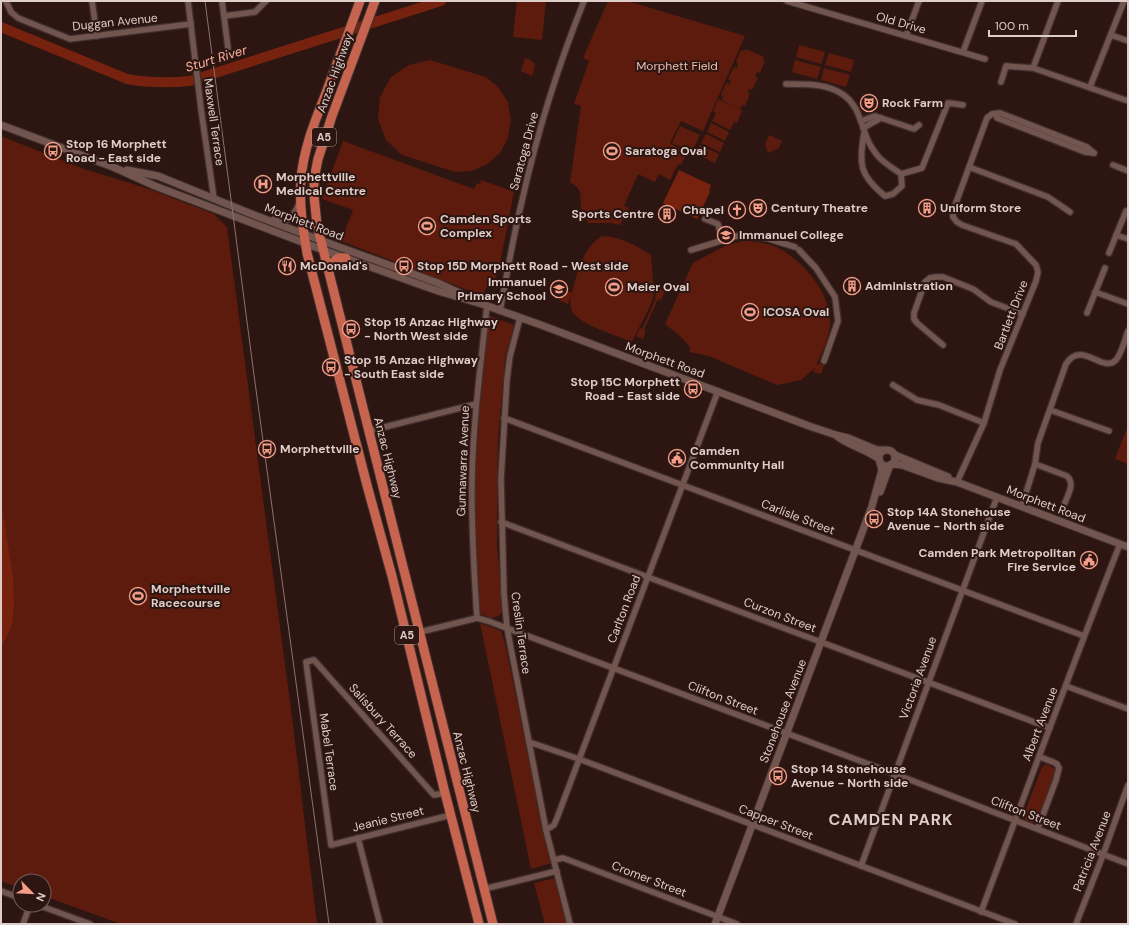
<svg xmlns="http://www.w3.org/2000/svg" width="1129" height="925" font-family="'DM Sans',sans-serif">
<rect width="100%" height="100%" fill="#2d1611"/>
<g fill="#5d1b0d">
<polygon points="517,1 546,1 542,40 513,37"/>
<path d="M608,1H627L745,36L703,131L681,121L670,143L687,153L681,165L678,164L670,180L659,174L655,182L638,174L624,206L629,208L620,225L611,223H588C586,219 583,215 582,211C578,196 586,192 570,182L581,106L574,104L589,61L583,58Z"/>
<polygon points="799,45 825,52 821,64 796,57"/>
<polygon points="746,49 764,57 763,60 765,61 760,73 757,72 755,76 758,78 752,90 749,89 748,93 750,94 745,106 742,105 740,109 722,100 723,96 721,95 726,83 729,84 731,81 728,79 734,67 737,68 738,64 736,62 741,50 744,51"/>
<polygon points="829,53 854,60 851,72 825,65"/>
<path d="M525,58C537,62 536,65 532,76L521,71Z"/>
<polygon points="430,60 486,77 498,87 508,102 511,120 508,138 500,153 487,164 472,171 455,172 402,155 386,140 378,119 380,97 391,77 409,65"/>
<polygon points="795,60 821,67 817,79 792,72"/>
<polygon points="824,68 850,75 846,87 821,80"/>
<polygon points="718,99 742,110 737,123 734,122 730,130 712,121 716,113 713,112"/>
<polygon points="711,123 729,132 725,141 707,132"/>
<polygon points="680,126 700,135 692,152 672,143"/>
<polygon points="706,134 724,143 720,152 701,143"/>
<polygon points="769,135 782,141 779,148 768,153 765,144"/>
<polygon points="1,136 84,169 146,188 214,214 227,227 293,725 317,924 121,924 44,896 44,881 20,881 20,888 1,881"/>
<polygon points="343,141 474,189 477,183 480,184 481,180 514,192 499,269 495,279 490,277 483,296 341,241 353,210 322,199"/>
<polygon points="700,145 719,154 715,163 696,154"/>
<path d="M602,236C621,236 636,246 651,255L653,282L657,285H654C656,303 639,325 632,342C618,336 578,324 572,311C570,306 570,300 571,295L568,304L560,301L564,290L572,293C577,272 583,248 602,236Z"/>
<path d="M747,240C755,242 766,243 774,246C800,257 831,292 830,322C830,336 822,353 816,366L819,363L824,365L821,374L813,372L816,367L801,380L777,385L709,356L690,352V347L680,336L665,324L693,263L725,246Z"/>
<polygon points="658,289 665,291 661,300 658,299 644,330 646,331 643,339 636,336 640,328 642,329 656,298 655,297"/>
<polygon points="488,315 514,325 505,359 498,440 497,546 503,610 499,616 491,618 478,613 473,492 478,403"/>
<polygon points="1128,425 1128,464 1115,459"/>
<polygon points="480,623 501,631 505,643 544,834 552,863 531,869"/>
<polygon points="1046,764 1054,768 1055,774 1038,820 1033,823 1025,820 1024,814 1042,767"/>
<polygon points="555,878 567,924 545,924 534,883"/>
</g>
<g fill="#77220f">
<polygon points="679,170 711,185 709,191 710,192 697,219 663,203"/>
<polygon points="1,502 13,577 14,603 12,625 1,648"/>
</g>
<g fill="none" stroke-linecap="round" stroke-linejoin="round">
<path stroke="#77220f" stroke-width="10" d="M1,27L127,79C148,83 168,83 190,81L441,1"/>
<g stroke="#402f2d" stroke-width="8">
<g id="minor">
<polyline points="6,1 11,12 18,18 70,39 191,24"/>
<polyline points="92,1 97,36"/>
<polyline points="188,1 201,109 214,199"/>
<polyline points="222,1 228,48"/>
<polyline points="787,1 985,59"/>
<polyline points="224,16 255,12 266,1"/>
<polyline points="1111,35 1128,41"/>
<polyline points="906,36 919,1"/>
<polyline points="963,52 982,1"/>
<polyline points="1033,68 1058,1"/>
<polyline points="1001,82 1006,66 1033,68 1128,101"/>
<path d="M786,84C817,84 849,84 860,119C866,134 866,141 877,155C882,162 893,168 901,174L902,186L893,194L885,196C859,175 859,164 864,133"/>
<polyline points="1090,87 1124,1"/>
<polyline points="996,114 997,118 1085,152 1094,153"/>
<polyline points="861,121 875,116 914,129 919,125"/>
<polyline points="863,128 881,118"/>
<polyline points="1113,165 1128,171"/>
<polyline points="969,167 1048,197 1070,212"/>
<polyline points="901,174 922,168 948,103 963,105"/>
<polyline points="705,219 718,224 722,240"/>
<polyline points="1116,235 1128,239"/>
<polyline points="691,250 737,236 766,238 795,247"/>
<polyline points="799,250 816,268 835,297 838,321 824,361"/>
<polyline points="1109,253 1126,211"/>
<polyline points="1095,292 1128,304"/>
<path d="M500,311C507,274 513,237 522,201C537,133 558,66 584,1"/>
<polyline points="1087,313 1105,268"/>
<polyline points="520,318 510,356 507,379 501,479 504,594 507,628 546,830 570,924"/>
<polyline points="943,345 917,323 914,319 914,313 925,282 930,278 936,277 943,277 973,289 991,302 1023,314"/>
<polyline points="893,385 917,400 939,405 984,423"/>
<polyline points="1050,410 1109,431"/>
<polyline points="504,418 1084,636"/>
<polyline points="369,431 476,404"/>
<path d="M1035,464L1067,476C1076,484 1067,496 1064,505"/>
<polyline points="957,482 984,423 1000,370 1036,281 1038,272 1036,265 1016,244 962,225 957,222 953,217 953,211 987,118 992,114 1000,113 1087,147 1094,153"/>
<path d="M1022,506L1035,464L1038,443L1066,364C1082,339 1102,374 1116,360C1122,353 1125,339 1128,331"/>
<polyline points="501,522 1050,728"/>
<path d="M477,618C474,572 471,525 472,479C473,421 481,363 487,306"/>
<polyline points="420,632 477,618 488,621 895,774 1128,864"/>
<polyline points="1066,686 1128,709"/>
<polyline points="529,742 579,759 1015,924"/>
<polyline points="445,793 434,795 314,660 306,662 331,845 451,815"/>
<polyline points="1038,828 1056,780 1059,768 1057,764 1053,762 1040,757"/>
<polyline points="546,830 554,825 557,818 718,391"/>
<polyline points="358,838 380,924"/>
<polyline points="554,860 563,858 737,924"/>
<polyline points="861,866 997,497"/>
<polyline points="484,889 557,871"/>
<polyline points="1,891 20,898"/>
<polyline points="38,905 90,924"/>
<path d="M981,912C1027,789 1072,666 1120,544"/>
<polyline points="23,924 30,905"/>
<polyline points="1076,924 1103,855 1128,785"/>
</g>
</g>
<g stroke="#402f2d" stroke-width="9">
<g id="tertiary">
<polyline points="320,240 438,283 462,294"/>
<polyline points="323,250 438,291 485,305 541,325 809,426 836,435 848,438 877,450 885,450"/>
<path d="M838,437C850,446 866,449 879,459"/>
<circle cx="887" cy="458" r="8"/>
<polyline points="895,455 948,477"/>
<polyline points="892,464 902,465 938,478 957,482 1128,547"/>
<polyline points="880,492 890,465"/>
<polyline points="715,924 872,506 882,470 880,463"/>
</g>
</g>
<g stroke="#402f2d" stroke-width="9">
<g id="secondary">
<polyline points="1,125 113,167 155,186 323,250"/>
<polyline points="127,170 158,176 249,213 320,240"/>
<path d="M274,220C291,221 293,219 300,203"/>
</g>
</g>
<g stroke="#402f2d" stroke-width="11">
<g id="trunk">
<path d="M360,1C349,32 337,62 326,93C315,121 303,150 301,180C299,205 303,229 307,253L368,489L392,576L445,793L479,924"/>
<polyline points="375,1 332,116 318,159 314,179 314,196 317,225 493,924"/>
<polyline points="327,267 338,258 346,258"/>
</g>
</g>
<use href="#minor" stroke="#71554e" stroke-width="5.5"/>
<use href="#tertiary" stroke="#71554e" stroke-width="7"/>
<use href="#secondary" stroke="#71554e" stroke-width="7"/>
<use href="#trunk" stroke="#c6644f" stroke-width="9"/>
<polyline stroke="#88746f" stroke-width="1" points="205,1 254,375 329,924"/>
</g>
<defs>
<g id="theatre-ring" transform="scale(0.9)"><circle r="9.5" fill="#2d1611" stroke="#f49e8a" stroke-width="1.5"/><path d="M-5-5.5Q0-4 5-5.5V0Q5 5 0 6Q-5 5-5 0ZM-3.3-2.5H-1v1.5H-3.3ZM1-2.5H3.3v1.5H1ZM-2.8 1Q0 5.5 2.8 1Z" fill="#f49e8a"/></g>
<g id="bus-ring" transform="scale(0.9)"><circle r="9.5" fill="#2d1611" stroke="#f49e8a" stroke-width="1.5"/><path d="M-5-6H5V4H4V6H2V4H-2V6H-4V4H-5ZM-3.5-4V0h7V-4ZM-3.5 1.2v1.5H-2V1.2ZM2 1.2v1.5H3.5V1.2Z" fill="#f49e8a"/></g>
<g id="stadium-ring" transform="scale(0.9)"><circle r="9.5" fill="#2d1611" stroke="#f49e8a" stroke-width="1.5"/><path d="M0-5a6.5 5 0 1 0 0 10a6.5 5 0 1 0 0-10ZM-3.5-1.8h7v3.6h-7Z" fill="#f49e8a"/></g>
<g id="hospital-ring" transform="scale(0.9)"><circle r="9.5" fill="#2d1611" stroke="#f49e8a" stroke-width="1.5"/><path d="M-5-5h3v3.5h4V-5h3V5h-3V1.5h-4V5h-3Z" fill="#f49e8a"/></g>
<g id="building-ring" transform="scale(0.9)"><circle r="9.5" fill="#2d1611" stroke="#f49e8a" stroke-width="1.5"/><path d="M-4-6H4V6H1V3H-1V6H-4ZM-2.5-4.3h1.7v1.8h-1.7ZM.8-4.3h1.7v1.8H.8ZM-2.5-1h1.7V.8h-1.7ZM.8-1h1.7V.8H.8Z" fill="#f49e8a"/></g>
<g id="church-ring" transform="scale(0.9)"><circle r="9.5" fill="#2d1611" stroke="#f49e8a" stroke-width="1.5"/><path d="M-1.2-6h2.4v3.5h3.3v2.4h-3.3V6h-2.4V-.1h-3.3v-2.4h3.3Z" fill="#f49e8a"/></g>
<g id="school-ring" transform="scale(0.9)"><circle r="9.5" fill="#2d1611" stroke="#f49e8a" stroke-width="1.5"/><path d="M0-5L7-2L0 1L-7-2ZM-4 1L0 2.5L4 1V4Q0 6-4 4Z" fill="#f49e8a"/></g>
<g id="restaurant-ring" transform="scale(0.9)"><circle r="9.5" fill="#2d1611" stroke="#f49e8a" stroke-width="1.5"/><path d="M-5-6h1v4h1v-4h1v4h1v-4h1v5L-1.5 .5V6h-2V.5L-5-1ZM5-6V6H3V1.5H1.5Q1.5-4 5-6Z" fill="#f49e8a"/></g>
<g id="civic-ring" transform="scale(0.9)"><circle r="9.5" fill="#2d1611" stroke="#f49e8a" stroke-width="1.5"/><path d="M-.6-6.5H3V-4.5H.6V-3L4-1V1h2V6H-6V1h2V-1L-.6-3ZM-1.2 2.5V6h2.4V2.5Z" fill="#f49e8a"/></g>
</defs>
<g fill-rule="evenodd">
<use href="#theatre-ring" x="869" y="103"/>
<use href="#bus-ring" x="53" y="151"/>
<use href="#stadium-ring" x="612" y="151"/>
<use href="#hospital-ring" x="263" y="184"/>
<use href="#theatre-ring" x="758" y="208"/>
<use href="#building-ring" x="927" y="208"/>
<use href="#church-ring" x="737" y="210"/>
<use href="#building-ring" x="667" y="214"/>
<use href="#stadium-ring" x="427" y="226"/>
<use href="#school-ring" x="726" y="235"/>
<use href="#restaurant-ring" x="287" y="266"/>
<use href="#bus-ring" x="404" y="266"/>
<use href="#building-ring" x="852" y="286"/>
<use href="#stadium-ring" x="614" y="287"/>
<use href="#school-ring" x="559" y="289"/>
<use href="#stadium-ring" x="750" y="312"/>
<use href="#bus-ring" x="351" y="329"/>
<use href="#bus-ring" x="331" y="367"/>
<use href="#bus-ring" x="693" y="389"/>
<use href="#bus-ring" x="267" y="449"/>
<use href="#civic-ring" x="677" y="458"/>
<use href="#bus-ring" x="874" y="519"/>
<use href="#civic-ring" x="1089" y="560"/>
<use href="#stadium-ring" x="138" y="596"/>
<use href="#bus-ring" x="778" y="776"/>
</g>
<g text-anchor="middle" stroke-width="4" stroke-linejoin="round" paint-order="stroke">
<g fill="#2d1611" stroke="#a99692" stroke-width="1">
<rect x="312" y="128" width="24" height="18" rx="3"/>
<rect x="395" y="626" width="24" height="18" rx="3"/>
</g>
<g font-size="11" font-weight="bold" fill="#decdc9">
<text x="324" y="141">A5</text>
<text x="407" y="639">A5</text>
</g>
<g font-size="12" fill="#decdc9" stroke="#2d1611">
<text transform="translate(115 22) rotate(-6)" y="4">Duggan Avenue</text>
<text transform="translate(901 23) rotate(16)" y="4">Old Drive</text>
<text transform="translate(335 73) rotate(-70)" y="4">Anzac Highway</text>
<text transform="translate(214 122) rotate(82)" y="4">Maxwell Terrace</text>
<text transform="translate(524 151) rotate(-75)" y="4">Saratoga Drive</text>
<text transform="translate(304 222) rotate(21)" y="4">Morphett Road</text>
<text transform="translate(1011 315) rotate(-69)" y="4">Bartlett Drive</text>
<text transform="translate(665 360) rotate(20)" y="4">Morphett Road</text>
<text transform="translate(388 458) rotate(76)" y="4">Anzac Highway</text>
<text transform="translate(463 461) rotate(-88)" y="4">Gunnawarra Avenue</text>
<text transform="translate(1046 504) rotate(21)" y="4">Morphett Road</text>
<text transform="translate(798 517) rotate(21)" y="4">Carlisle Street</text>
<text transform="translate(624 609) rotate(-69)" y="4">Carlton Road</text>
<text transform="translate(780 615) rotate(21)" y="4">Curzon Street</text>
<text transform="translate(521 633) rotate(82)" y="4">Creslin Terrace</text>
<text transform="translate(918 678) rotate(-70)" y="4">Victoria Avenue</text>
<text transform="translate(723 698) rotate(21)" y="4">Clifton Street</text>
<text transform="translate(783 711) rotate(-69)" y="4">Stonehouse Avenue</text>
<text transform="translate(383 721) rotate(48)" y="4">Salisbury Terrace</text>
<text transform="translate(1040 724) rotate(-69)" y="4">Albert Avenue</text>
<text transform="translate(329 752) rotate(82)" y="4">Mabel Terrace</text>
<text transform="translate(467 772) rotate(76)" y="4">Anzac Highway</text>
<text transform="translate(1026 813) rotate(21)" y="4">Clifton Street</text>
<text transform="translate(388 819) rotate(-14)" y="4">Jeanie Street</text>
<text transform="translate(776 822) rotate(21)" y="4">Capper Street</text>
<text transform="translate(1092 851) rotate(-69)" y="4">Patricia Avenue</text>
<text transform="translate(649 879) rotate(21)" y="4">Cromer Street</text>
</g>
<g font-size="12" fill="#efbdb1" stroke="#2d1611">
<text x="677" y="70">Morphett Field</text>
</g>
<g font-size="12" font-weight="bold" fill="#decdc9" stroke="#2d1611" text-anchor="start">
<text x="882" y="107">Rock Farm</text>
<text x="66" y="148">Stop 16 Morphett<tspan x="66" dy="14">Road - East side</tspan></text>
<text x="625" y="155">Saratoga Oval</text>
<text x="276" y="181">Morphettville<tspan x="276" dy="14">Medical Centre</tspan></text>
<text x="771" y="212">Century Theatre</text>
<text x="940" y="212">Uniform Store</text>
<text x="724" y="214" text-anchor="end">Chapel</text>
<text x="654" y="218" text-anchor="end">Sports Centre</text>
<text x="440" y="223">Camden Sports<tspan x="440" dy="14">Complex</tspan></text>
<text x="739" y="239">Immanuel College</text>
<text x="300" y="270">McDonald's</text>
<text x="417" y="270">Stop 15D Morphett Road - West side</text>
<text x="546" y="286" text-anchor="end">Immanuel<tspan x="546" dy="14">Primary School</tspan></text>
<text x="865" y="290">Administration</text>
<text x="627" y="291">Meier Oval</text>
<text x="763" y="316">ICOSA Oval</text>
<text x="364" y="326">Stop 15 Anzac Highway<tspan x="364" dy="14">- North West side</tspan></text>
<text x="344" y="364">Stop 15 Anzac Highway<tspan x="344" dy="14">- South East side</tspan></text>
<text x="680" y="386" text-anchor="end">Stop 15C Morphett<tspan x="680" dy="14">Road - East side</tspan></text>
<text x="280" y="453">Morphettville</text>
<text x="690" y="455">Camden<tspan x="690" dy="14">Community Hall</tspan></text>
<text x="887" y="516">Stop 14A Stonehouse<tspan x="887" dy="14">Avenue - North side</tspan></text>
<text x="1076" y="557" text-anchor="end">Camden Park Metropolitan<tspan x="1076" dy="14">Fire Service</tspan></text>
<text x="151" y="593">Morphettville<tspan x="151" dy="14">Racecourse</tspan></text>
<text x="791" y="773">Stop 14 Stonehouse<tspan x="791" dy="14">Avenue - North side</tspan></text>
</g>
<g font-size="13" font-style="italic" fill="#f9af9e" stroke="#2d1611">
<text transform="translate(216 58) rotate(-17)" y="5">Sturt River</text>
</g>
<g font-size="16" font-weight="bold" letter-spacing="1" fill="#decdc9" stroke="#2d1611">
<text x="891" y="825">CAMDEN PARK</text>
</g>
</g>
<rect width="1129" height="925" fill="none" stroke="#decdc9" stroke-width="4"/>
<g transform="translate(32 893) rotate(114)"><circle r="19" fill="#2d1611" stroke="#745f5b"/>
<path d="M0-3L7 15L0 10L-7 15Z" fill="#f49e8a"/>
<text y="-6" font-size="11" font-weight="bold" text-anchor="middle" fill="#decdc9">N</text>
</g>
<path d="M989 30v6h87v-6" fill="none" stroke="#decdc9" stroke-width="2"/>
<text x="995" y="30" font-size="12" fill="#decdc9" stroke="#2d1611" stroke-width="3" paint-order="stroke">100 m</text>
</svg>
